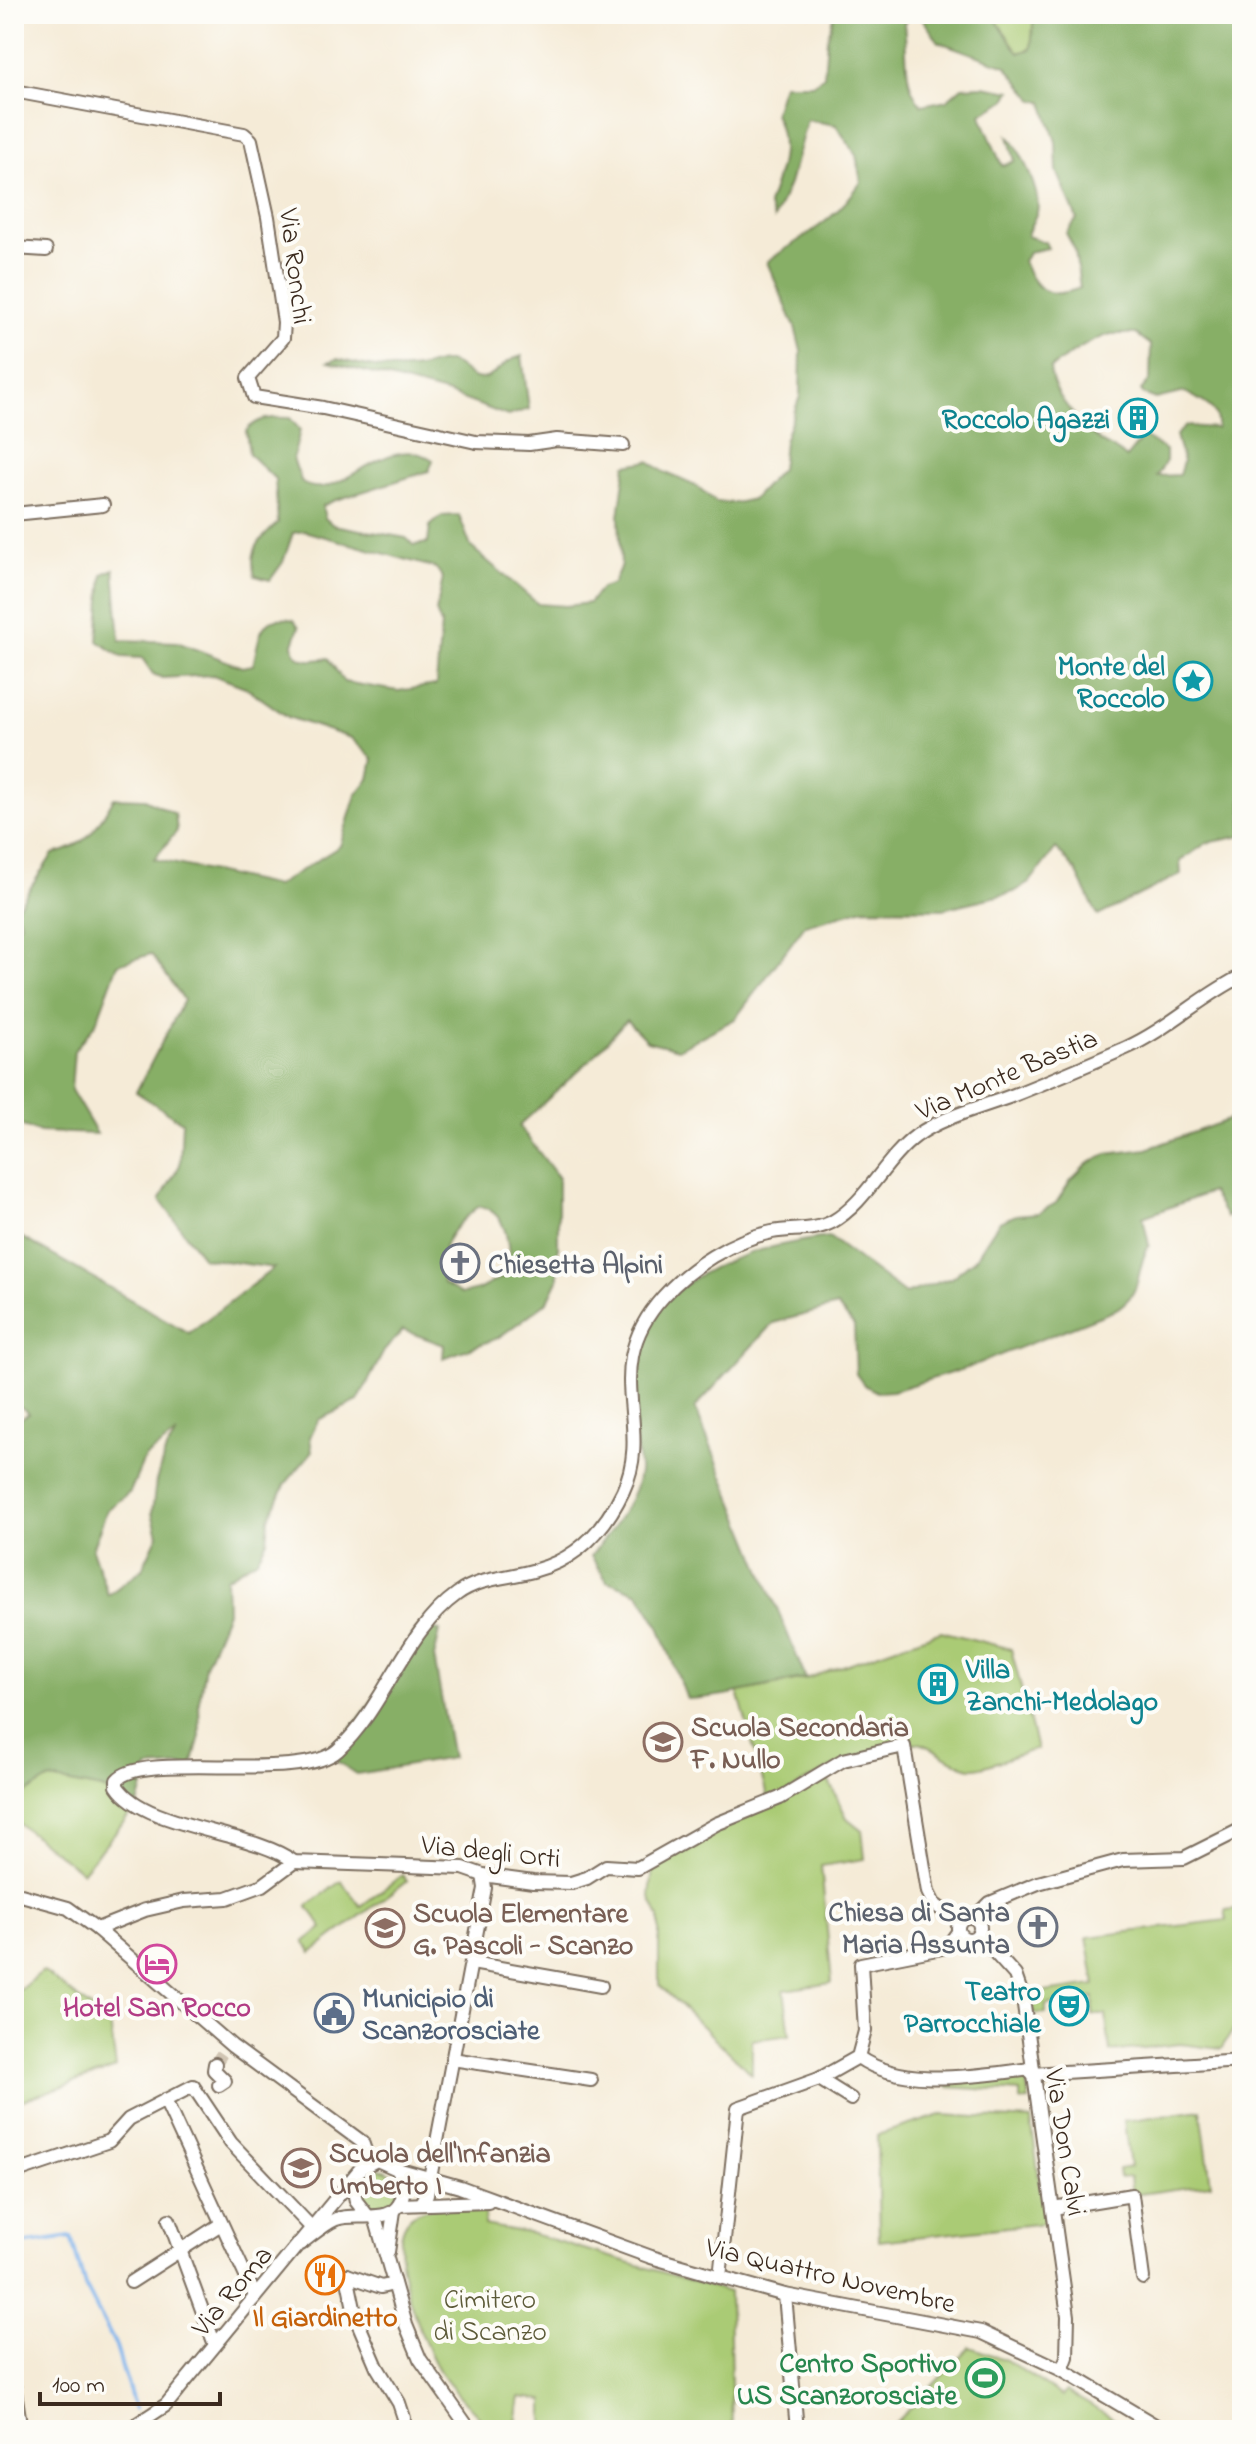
<svg xmlns="http://www.w3.org/2000/svg" width="1256" height="2444" font-family="'Indie Flower',sans-serif">
<rect width="100%" height="100%" fill="#fdfcf7"/>
<filter id="ink" filterUnits="userSpaceOnUse"><feTurbulence type="fractalNoise" baseFrequency=".0125" numOctaves="2"/><feDisplacementMap in="SourceGraphic" scale="16" xChannelSelector="R" yChannelSelector="G"/><feConvolveMatrix kernelMatrix="1 2 1 2 8 2 1 2 1" color-interpolation-filters="sRGB"/></filter>
<filter id="wash" filterUnits="userSpaceOnUse"><feTurbulence type="fractalNoise" baseFrequency=".006" numOctaves="4" result="noise"/><feDisplacementMap in="SourceGraphic" scale="32" xChannelSelector="R" yChannelSelector="G"/><feGaussianBlur stdDeviation="1.8" result="paint"/><feColorMatrix in="noise" values="0 0 0 0 0 0 0 0 0 0 0 0 0 0 0 0 0 1.4 0 .05"/><feComposite in="paint" operator="in"/></filter>
<g filter="url(#wash)">
<rect width="100%" height="100%" fill="#f5ebd7"/>
<g fill="#aacb74" stroke="#727a49" stroke-width="2">
<polygon points="992,14 1034,14 1031,49 1019,53"/>
<path d="M941,1631L1011,1649L1037,1749C1020,1752 983,1770 972,1768C953,1766 929,1742 917,1743C862,1746 815,1776 769,1803L738,1692L806,1679Z"/>
<polygon points="826,1776 847,1818 862,1830 865,1859 821,1866 832,1983 784,1990 790,2035 752,2040 752,2074 659,1985 659,1917 650,1898 653,1864"/>
<polygon points="50,1779 102,1789 138,1805 82,1872 20,1825 14,1809 21,1796"/>
<polygon points="402,1875 407,1881 312,1952 304,1942 323,1928 307,1906 341,1881 361,1906"/>
<polygon points="1242,1908 1242,2016 1221,2049 1180,2044 1110,2052 1106,2015 1093,2015 1094,1997 1046,2005 1046,2013 1034,2014 1030,1994 1095,1985 1087,1937 1227,1920 1225,1910"/>
<polygon points="43,1971 110,2023 116,2068 14,2103 14,1994"/>
<polygon points="1025,2074 1029,2100 1020,2101 1020,2092 948,2087 948,2079"/>
<polygon points="1201,2110 1211,2184 1132,2195 1130,2177 1120,2178 1119,2169 1130,2167 1124,2121"/>
<polygon points="941,2115 1031,2120 1045,2223 879,2241 877,2135"/>
<circle cx="378" cy="2189" r="20"/>
<path d="M485,2207L484,2225L533,2234L729,2292L732,2430H544V2400L520,2397L515,2430H491C476,2412 456,2394 442,2375C423,2346 379,2238 413,2215C432,2202 463,2207 485,2207Z"/>
<polygon points="970,2347 1006,2360 1062,2396 1066,2391 1132,2430 889,2430"/>
</g>
<g fill="#87af66" stroke="#616c42" stroke-width="2" fill-rule="evenodd">
<path d="M834,14H911L904,24C908,52 902,85 922,105L947,100L962,87L983,86L1011,91L1006,100L981,114L983,121L1002,166L1015,161L1008,136C1020,148 1042,195 1037,212C1034,220 1029,227 1027,236L1045,242L1048,248L1029,252L1023,261C1035,292 1050,300 1080,288L1075,250L1066,233L1077,219L1057,171L1056,142L1043,102L1034,100L1006,66L939,42L919,14H992L1019,53L1031,49L1034,14H1242V836L1207,843L1180,861L1181,874L1098,916L1076,871L1056,848L1029,883L1014,892L943,909L864,908L805,925L735,1019L678,1049L647,1041L626,1020L595,1055L519,1126L558,1177V1280L548,1301L498,1338L443,1358L444,1345L403,1330L384,1351L358,1401L318,1420L310,1437L312,1452L286,1483L269,1518L267,1541L257,1559L226,1578L227,1612L205,1665L199,1703L200,1736L192,1765L148,1768L138,1805L102,1789L50,1779L21,1796L14,1809V1423L29,1413L14,1402V1233L189,1333L274,1268L203,1258L160,1200L180,1165L182,1122L136,1092L184,1000L151,954L118,964L96,1023L74,1051L71,1090L97,1134L40,1132L14,1123V932L21,923L15,911L53,854C86,848 98,826 114,798L145,799L175,814L177,831L154,859L276,886L340,846L356,795L369,779L373,759L351,738L288,717L245,687L213,675L162,678L153,674L142,658L122,657L98,641L103,574L114,569L120,640L177,642L242,667L253,665C260,638 258,612 294,620L299,627L293,644C294,664 314,661 328,658L344,682L398,691L436,685L441,624L436,612L443,578L436,568L304,531L293,533L283,562L270,580L255,576C248,550 260,539 278,523L275,479L249,454L246,431C257,417 273,417 290,418L300,430L293,459L302,483C340,506 384,428 433,460L429,471L333,501L322,506L325,518L333,525L406,538L414,545L428,543L430,526L442,516L459,515L471,547L538,604L566,606L589,603L601,588L613,584L621,565L619,516L626,465L649,461L664,472L698,487L716,502L735,503L753,499L781,469L784,441L800,396L801,351L795,327L767,262C806,233 832,225 861,182L856,155L836,125L807,120L789,184L774,219L768,205C779,172 790,147 774,113L783,84H812L824,76L827,40ZM1111,334H1136L1151,345L1150,380L1141,390L1143,394L1156,399L1185,392C1202,402 1219,406 1217,428L1186,426L1176,435L1183,462L1179,475L1157,476L1166,461V450L1143,437L1126,458C1118,448 1108,448 1100,441C1081,424 1051,395 1050,369C1069,354 1088,341 1111,334ZM479,1206C509,1212 509,1247 510,1273L478,1290L461,1294L443,1283C435,1244 453,1228 479,1206ZM177,1434L166,1450L156,1481L152,1513L158,1535L142,1569L108,1595L92,1549L107,1510L130,1492L145,1457Z"/>
<path d="M522,356L529,409L508,416L449,394L328,362L337,359C362,365 392,372 418,368C427,367 438,361 448,362C463,363 468,383 486,378C498,374 502,361 522,356Z"/>
<path d="M1242,1115V1210L1226,1217L1211,1192L1143,1217L1149,1245C1133,1274 1146,1292 1113,1311L967,1368L892,1391L877,1392L864,1385L856,1374L854,1326L837,1306L773,1323L695,1408L806,1679C766,1684 727,1698 687,1699L658,1624L639,1593L607,1581L591,1556C608,1534 636,1501 639,1472C640,1455 632,1435 633,1418C634,1380 637,1338 658,1306C663,1299 674,1293 681,1287C725,1255 776,1244 829,1237L905,1294L951,1278L975,1259L999,1222L1016,1215L1038,1213L1056,1203L1071,1180L1087,1164L1107,1154L1147,1149Z"/>
<polygon points="418,1627 440,1631 434,1657 452,1758 357,1774 330,1757 367,1708"/>
</g>
<g fill="none" stroke-linecap="round" stroke-linejoin="round">
<polyline stroke="#7db2eb" stroke-width="4" points="14,2245 71,2237 85,2286 115,2344 135,2409"/>
</g>
</g>
<g filter="url(#ink)">
<g fill="none" stroke-linecap="round" stroke-linejoin="round">
<polyline stroke="#d0c4b2" stroke-width="12" stroke-dasharray="12 6" stroke-linecap="butt" points="215,2064 226,2048"/>
<g stroke="#7c6e5f" stroke-width="16">
<g id="minor">
<polyline points="14,91 244,134 251,140 268,217 284,322 283,338 248,378 254,397 323,408 476,442 529,444 557,440 623,445"/>
<polyline points="14,248 46,250"/>
<polyline points="14,514 103,505"/>
<polyline points="14,1897 21,1895 68,1908 97,1929 232,2046 362,2142 369,2162"/>
<circle cx="969" cy="1928" r="11"/>
<polyline points="975,1918 990,1903 1038,1883 1123,1860 1184,1858 1242,1829"/>
<path d="M959,1922L934,1904L928,1892L904,1746L843,1760L780,1798L716,1824L638,1868L606,1866L587,1878L571,1883L533,1882L483,1875L463,1868L294,1862C254,1831 145,1829 117,1786V1780C142,1750 301,1784 338,1750C386,1706 404,1632 457,1594C480,1577 510,1578 536,1570C577,1559 605,1529 623,1491C655,1423 598,1369 663,1297C690,1267 732,1240 772,1232C792,1228 813,1232 832,1222C867,1202 884,1160 916,1136C944,1116 983,1107 1014,1095C1052,1080 1089,1064 1126,1048C1168,1029 1201,996 1242,976"/>
<polyline points="97,1929 145,1910 184,1901 227,1898 263,1885 294,1862"/>
<polyline points="978,1934 1015,1975 1023,1998 1068,2316 1067,2357 1062,2370"/>
<polyline points="472,1963 601,1986"/>
<path d="M858,2057C904,2090 978,2075 1032,2069"/>
<polyline points="452,2059 591,2080"/>
<polyline points="215,2064 214,2070 225,2081 219,2085"/>
<polyline points="1032,2074 1242,2061"/>
<polyline points="819,2079 851,2099"/>
<polyline points="165,2100 255,2296"/>
<polyline points="397,2169 460,2187 651,2257 720,2277 785,2295 981,2332 1062,2370 1163,2430"/>
<polyline points="14,2173 109,2141 129,2119 193,2086 231,2143 311,2227"/>
<polyline points="352,2182 356,2201 367,2215"/>
<polyline points="422,2203 427,2194 485,1888 483,1875"/>
<polyline points="399,2205 488,2202"/>
<polyline points="1053,2208 1132,2195 1143,2278"/>
<polyline points="375,2217 406,2325 420,2359 470,2430"/>
<polyline points="169,2220 215,2345"/>
<polyline points="388,2252 394,2211"/>
<polyline points="347,2275 356,2318 377,2367 399,2403 404,2418 402,2430"/>
<polyline points="347,2275 381,2287 394,2284"/>
<polyline points="720,2277 738,2108 819,2079 858,2057 865,2031 861,1964 947,1947 958,1932"/>
<polyline points="131,2282 221,2224"/>
<polyline points="785,2295 797,2430"/>
<polyline points="14,2385 21,2430"/>
<path d="M128,2430L166,2405L361,2168L377,2160L397,2169C403,2179 406,2187 402,2198C393,2227 358,2211 336,2219C324,2224 311,2236 300,2244"/>
</g>
</g>
<use href="#minor" stroke="#fff" stroke-width="12"/>
</g>
</g>
<defs>
<g id="building-ring" transform="scale(2)"><circle r="9.5" fill="#fdfcf7" stroke="#0f9aa8" stroke-width="1.5"/><path d="M-4-6H4V6H1V3H-1V6H-4ZM-2.5-4.3h1.7v1.8h-1.7ZM.8-4.3h1.7v1.8H.8ZM-2.5-1h1.7V.8h-1.7ZM.8-1h1.7V.8H.8Z" fill="#0f9aa8"/></g>
<g id="sight-ring" transform="scale(2)"><circle r="9.5" fill="#fdfcf7" stroke="#0f9aa8" stroke-width="1.5"/><path d="M0-6L1.8-2.2L6-1.7L2.9 1.2L3.7 5.4L0 3.3L-3.7 5.4L-2.9 1.2L-6-1.7L-1.8-2.2Z" fill="#0f9aa8"/></g>
<g id="church-ring" transform="scale(2)"><circle r="9.5" fill="#fdfcf7" stroke="#6b7280" stroke-width="1.5"/><path d="M-1.2-6h2.4v3.5h3.3v2.4h-3.3V6h-2.4V-.1h-3.3v-2.4h3.3Z" fill="#6b7280"/></g>
<g id="school-ring" transform="scale(2)"><circle r="9.5" fill="#fdfcf7" stroke="#8d6e63" stroke-width="1.5"/><path d="M0-5L7-2L0 1L-7-2ZM-4 1L0 2.5L4 1V4Q0 6-4 4Z" fill="#8d6e63"/></g>
<g id="hotel-ring" transform="scale(2)"><circle r="9.5" fill="#fdfcf7" stroke="#d1479c" stroke-width="1.5"/><path d="M-6-4.5h1.5V1H6V5H4.5V3h-9V5H-6ZM-4 0a1.8 1.8 0 1 1 3.6 0ZM.5 0V-2.5h3Q6-2.5 6 0Z" fill="#d1479c"/></g>
<g id="theatre-ring" transform="scale(2)"><circle r="9.5" fill="#fdfcf7" stroke="#0f9aa8" stroke-width="1.5"/><path d="M-5-5.5Q0-4 5-5.5V0Q5 5 0 6Q-5 5-5 0ZM-3.3-2.5H-1v1.5H-3.3ZM1-2.5H3.3v1.5H1ZM-2.8 1Q0 5.5 2.8 1Z" fill="#0f9aa8"/></g>
<g id="civic-ring" transform="scale(2)"><circle r="9.5" fill="#fdfcf7" stroke="#5c6f8a" stroke-width="1.5"/><path d="M-.6-6.5H3V-4.5H.6V-3L4-1V1h2V6H-6V1h2V-1L-.6-3ZM-1.2 2.5V6h2.4V2.5Z" fill="#5c6f8a"/></g>
<g id="restaurant-ring" transform="scale(2)"><circle r="9.5" fill="#fdfcf7" stroke="#e8710a" stroke-width="1.5"/><path d="M-5-6h1v4h1v-4h1v4h1v-4h1v5L-1.5 .5V6h-2V.5L-5-1ZM5-6V6H3V1.5H1.5Q1.5-4 5-6Z" fill="#e8710a"/></g>
<g id="stadium-ring" transform="scale(2)"><circle r="9.5" fill="#fdfcf7" stroke="#2e9e5b" stroke-width="1.5"/><path d="M0-5a6.5 5 0 1 0 0 10a6.5 5 0 1 0 0-10ZM-3.5-1.8h7v3.6h-7Z" fill="#2e9e5b"/></g>
</defs>
<g fill-rule="evenodd">
<use href="#building-ring" x="1138" y="418"/>
<use href="#sight-ring" x="1193" y="681"/>
<use href="#church-ring" x="460" y="1263"/>
<use href="#building-ring" x="938" y="1684"/>
<use href="#school-ring" x="663" y="1742"/>
<use href="#church-ring" x="1038" y="1927"/>
<use href="#school-ring" x="385" y="1928"/>
<use href="#hotel-ring" x="157" y="1964"/>
<use href="#theatre-ring" x="1069" y="2006"/>
<use href="#civic-ring" x="334" y="2013"/>
<use href="#school-ring" x="301" y="2168"/>
<use href="#restaurant-ring" x="325" y="2275"/>
<use href="#stadium-ring" x="985" y="2378"/>
</g>
<g text-anchor="middle" stroke-width="8" stroke-linejoin="round" paint-order="stroke">
<g font-size="28" fill="#3b2a1e" stroke="#fdfcf7">
<text transform="translate(297 266) rotate(83)" y="10">Via Ronchi</text>
<text transform="translate(1006 1073) rotate(-23)" y="10">Via Monte Bastia</text>
<text transform="translate(491 1850) rotate(6)" y="10">Via degli Orti</text>
<text transform="translate(1067 2142) rotate(81)" y="10">Via Don Calvi</text>
<text transform="translate(831 2274) rotate(13)" y="10">Via Quattro Novembre</text>
<text transform="translate(231 2290) rotate(-50)" y="10">Via Roma</text>
</g>
<g font-size="28" font-weight="bold" fill="#0d838f" stroke="#fdfcf7" text-anchor="end">
<text x="1110" y="428">Roccolo Agazzi</text>
<text x="1165" y="675">Monte del<tspan x="1165" dy="32">Roccolo</tspan></text>
<text x="966" y="1678" text-anchor="start">Villa<tspan x="966" dy="32">Zanchi-Medolago</tspan></text>
<text x="1041" y="2000">Teatro<tspan x="1041" dy="32">Parrocchiale</tspan></text>
</g>
<g font-size="28" font-weight="bold" fill="#5b616d" stroke="#fdfcf7" text-anchor="start">
<text x="488" y="1273">Chiesetta Alpini</text>
<text x="1010" y="1921" text-anchor="end">Chiesa di Santa<tspan x="1010" dy="32">Maria Assunta</tspan></text>
</g>
<g font-size="28" font-weight="bold" fill="#785e54" stroke="#fdfcf7" text-anchor="start">
<text x="691" y="1736">Scuola Secondaria<tspan x="691" dy="32">F. Nullo</tspan></text>
<text x="413" y="1922">Scuola Elementare<tspan x="413" dy="32">G. Pascoli - Scanzo</tspan></text>
<text x="329" y="2162">Scuola dell'Infanzia<tspan x="329" dy="32">Umberto I</tspan></text>
</g>
<g font-size="28" font-weight="bold" fill="#4e5e75" stroke="#fdfcf7" text-anchor="start">
<text x="362" y="2007">Municipio di<tspan x="362" dy="32">Scanzorosciate</tspan></text>
</g>
<g font-size="28" font-weight="bold" fill="#b23c85" stroke="#fdfcf7">
<text x="157" y="2016">Hotel San Rocco</text>
</g>
<g font-size="28" fill="#5c5a38" stroke="#fdfcf7">
<text x="490" y="2308">Cimitero<tspan x="490" dy="32">di Scanzo</tspan></text>
</g>
<g font-size="28" font-weight="bold" fill="#c56008" stroke="#fdfcf7">
<text x="325" y="2326">Il Giardinetto</text>
</g>
<g font-size="28" font-weight="bold" fill="#27864d" stroke="#fdfcf7" text-anchor="end">
<text x="957" y="2372">Centro Sportivo<tspan x="957" dy="32">US Scanzorosciate</tspan></text>
</g>
</g>
<rect width="1256" height="2444" fill="none" stroke="#fdfcf7" stroke-width="48"/>
<path d="M40 2392v12h180v-12" fill="none" stroke="#3b2a1e" stroke-width="4"/>
<text x="52" y="2392" font-size="24" fill="#3b2a1e" stroke="#fdfcf7" stroke-width="6" paint-order="stroke">100 m</text>
</svg>
